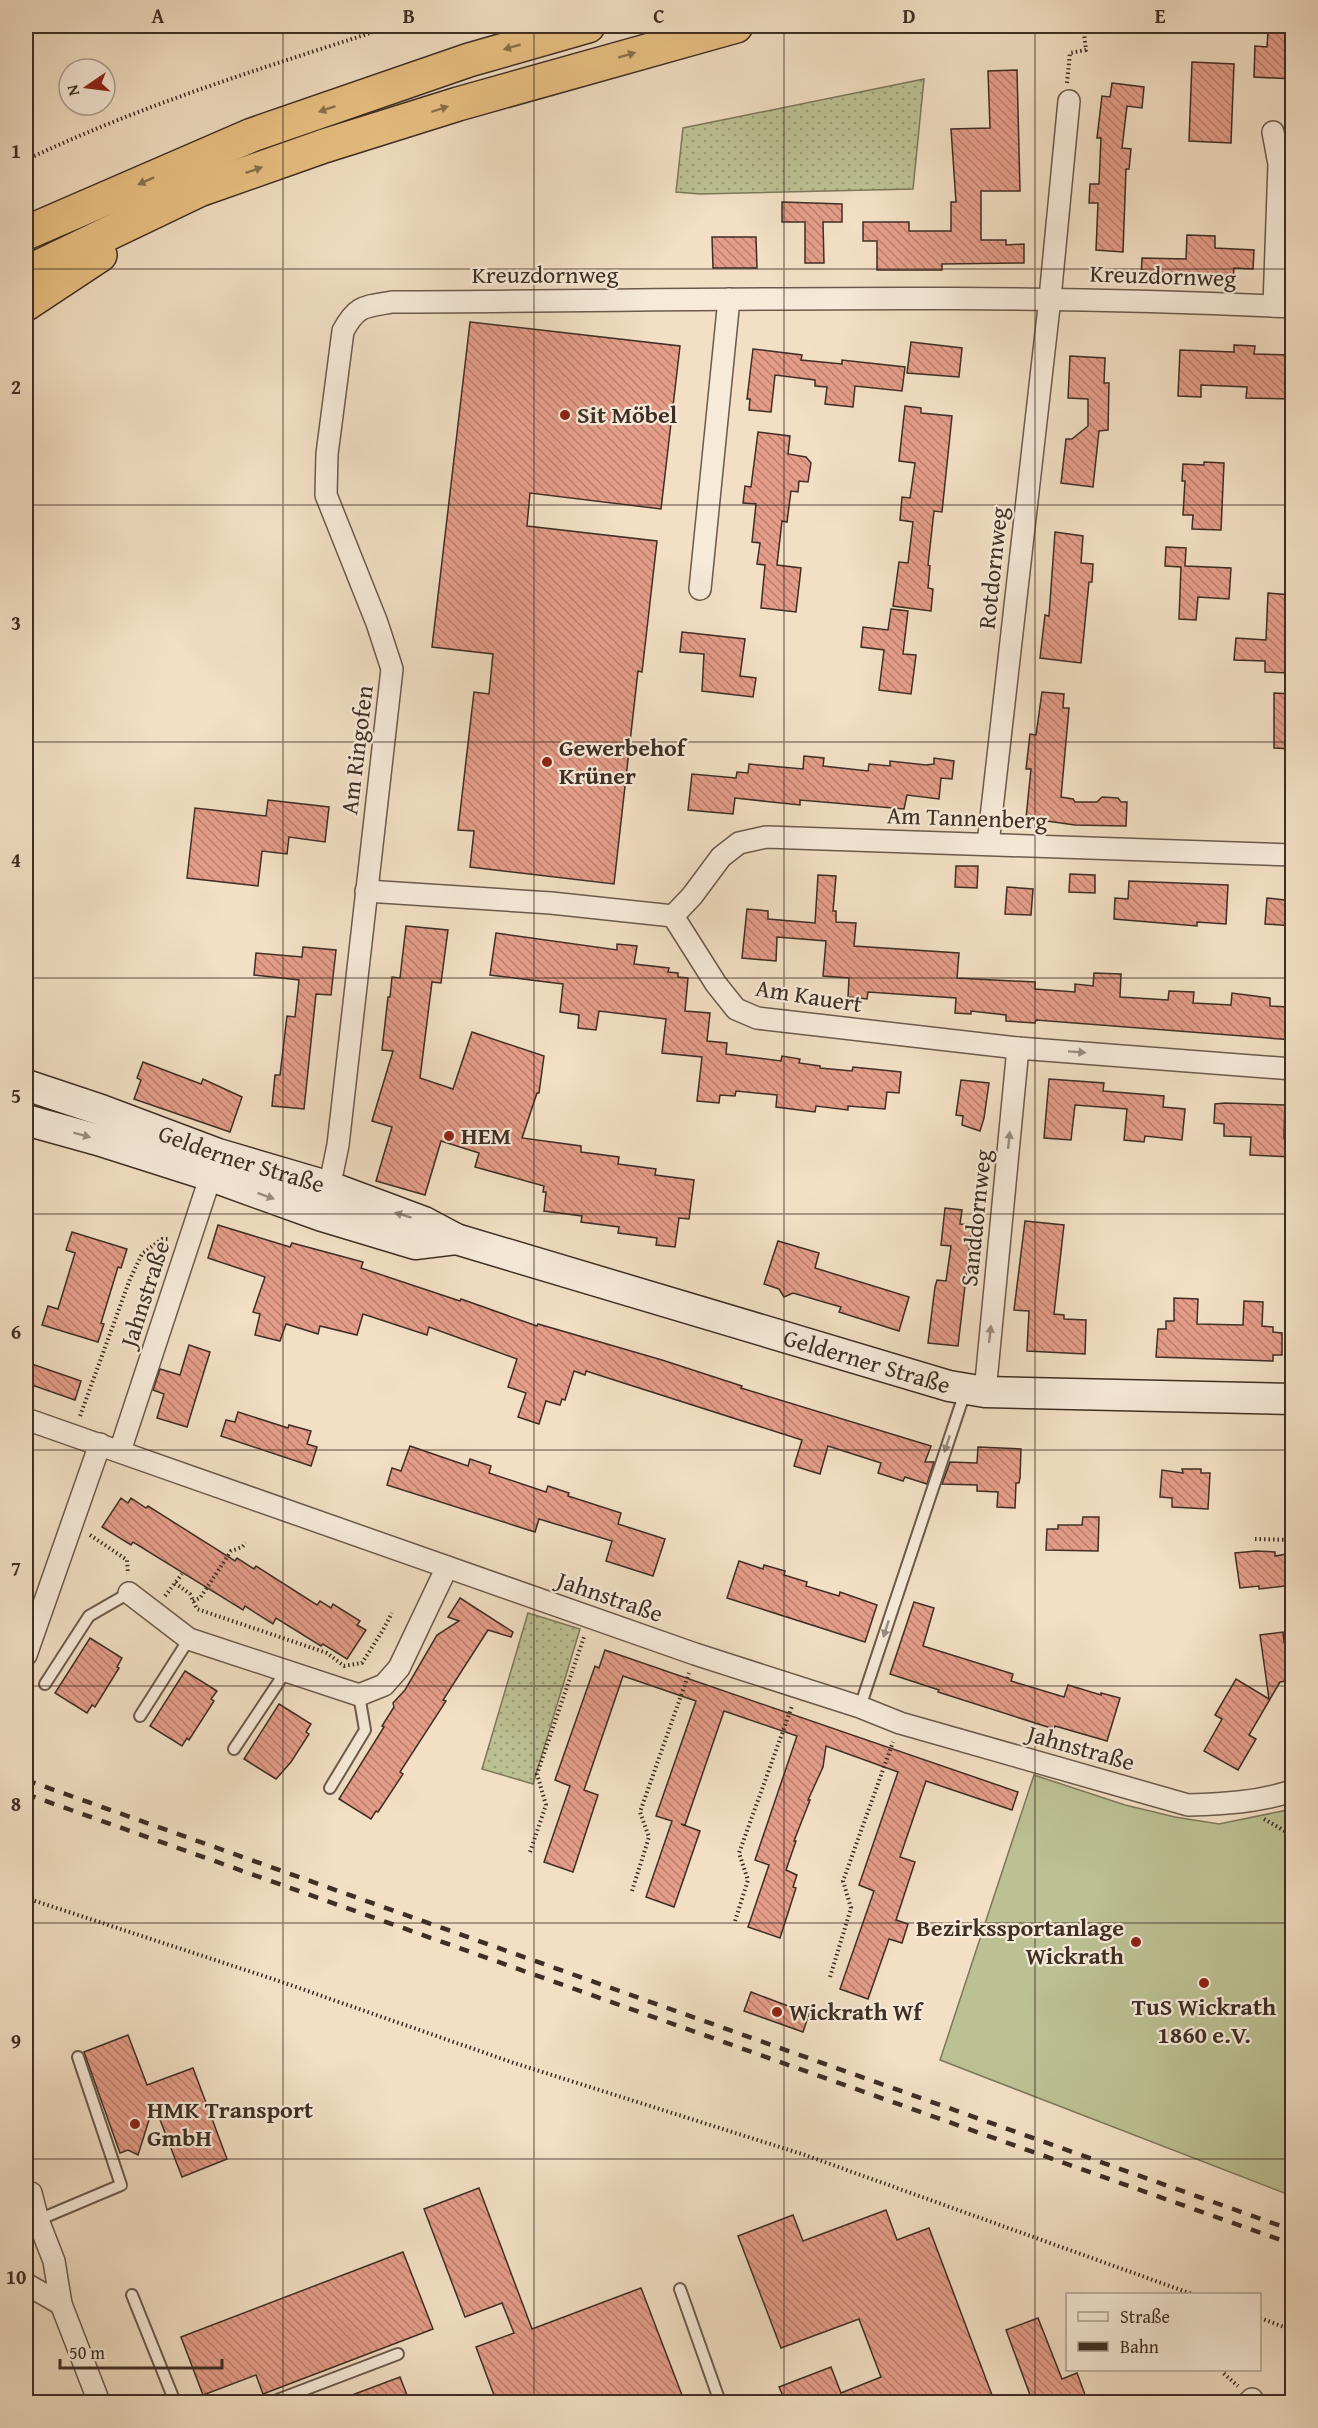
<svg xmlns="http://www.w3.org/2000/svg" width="1318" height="2428" font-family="'Gentium Book Plus',serif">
<defs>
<pattern id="grass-dots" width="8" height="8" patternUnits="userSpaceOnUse" patternTransform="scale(1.5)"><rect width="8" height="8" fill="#bcc193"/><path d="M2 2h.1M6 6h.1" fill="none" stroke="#9a9d78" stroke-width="1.8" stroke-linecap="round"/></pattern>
<pattern id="building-back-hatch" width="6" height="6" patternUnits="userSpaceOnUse" patternTransform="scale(1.5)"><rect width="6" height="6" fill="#e59d89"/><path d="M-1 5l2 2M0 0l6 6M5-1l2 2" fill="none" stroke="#bb8070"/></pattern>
</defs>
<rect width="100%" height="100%" fill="#f2dfc4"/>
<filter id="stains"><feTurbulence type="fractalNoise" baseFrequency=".00333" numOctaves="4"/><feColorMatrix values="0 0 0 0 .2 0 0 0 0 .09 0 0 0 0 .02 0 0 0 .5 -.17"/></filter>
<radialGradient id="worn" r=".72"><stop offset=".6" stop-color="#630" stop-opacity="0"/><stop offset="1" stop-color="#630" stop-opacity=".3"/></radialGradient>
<g fill="url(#grass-dots)" stroke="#7d785c" stroke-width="1.5">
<polygon points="924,79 913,189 700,194 676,192 683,128"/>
<polygon points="528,1613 580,1629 533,1784 482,1769"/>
</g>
<polygon fill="#bcc193" stroke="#7d785c" stroke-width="1.5" points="1034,1775 1125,1805 1175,1817 1219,1824 1292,1809 1292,2196 940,2060"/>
<g fill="url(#building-back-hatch)" stroke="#3e2e24" stroke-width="1.5">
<polygon points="1287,29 1286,49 1293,49 1293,79 1254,77 1255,46 1267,47 1268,32"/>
<polygon points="1192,62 1234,64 1231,143 1189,141"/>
<polygon points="1017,70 1020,191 981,191 981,240 1006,240 1006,245 1024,244 1024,263 942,264 942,270 877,270 877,241 863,241 863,222 909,222 909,231 951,231 951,202 956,202 951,129 990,128 988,71"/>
<polygon points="1112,83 1144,87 1142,108 1127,106 1122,148 1131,149 1129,169 1126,169 1123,252 1096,250 1098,203 1089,203 1090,184 1099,184 1101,138 1097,138 1102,96 1110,97"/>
<polygon points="782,202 842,204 842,222 823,222 824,263 805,263 805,222 782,222"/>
<polygon points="1187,235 1215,236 1215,248 1254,250 1253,269 1234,268 1233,278 1160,275 1160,279 1141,279 1142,258 1186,259"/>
<polygon points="712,237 756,237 757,268 713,268"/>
<polygon points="470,322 680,346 661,509 530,493 527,526 657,541 642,672 638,671 614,884 470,867 474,831 458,830 474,692 489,694 493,654 432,647"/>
<polygon points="911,342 962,348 959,377 907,373"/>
<polygon points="1234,345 1255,346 1254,354 1293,355 1293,399 1246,398 1247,387 1201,385 1201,397 1178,396 1180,350 1234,352"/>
<polygon points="753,349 802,355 801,360 842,364 842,360 905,367 902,391 855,386 853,407 825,404 827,387 815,386 815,380 775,375 771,412 749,410 750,399 747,399"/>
<polygon points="1070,356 1105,358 1104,383 1109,383 1108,430 1099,431 1093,487 1061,483 1066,439 1072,439 1088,426 1088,399 1068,398"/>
<polygon points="905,406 921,408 921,413 952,416 942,512 934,511 928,565 930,566 928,588 933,589 931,611 893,606 899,562 908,563 913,522 900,520 902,497 910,498 915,463 899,461"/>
<polygon points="758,432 790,436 788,454 806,457 811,463 808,482 799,481 798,492 791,491 787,522 782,521 777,565 801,568 796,612 761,608 765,565 757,564 760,543 752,542 756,504 743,503 745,486 751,487"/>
<polygon points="1204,462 1224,463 1221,530 1192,529 1193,515 1183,515 1185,481 1182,481 1183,464 1204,465"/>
<polygon points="1055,532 1083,536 1081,563 1093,564 1092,582 1089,582 1081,663 1040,658 1045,615 1049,616"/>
<polygon points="1166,547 1186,548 1185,566 1231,568 1229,599 1198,597 1196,620 1179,619 1181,567 1165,566"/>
<polygon points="1268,593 1293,595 1293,659 1290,659 1290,673 1265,672 1265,661 1234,660 1236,638 1266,640"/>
<polygon points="891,609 908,611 903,654 916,655 911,694 879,690 884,650 861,647 863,627 888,630"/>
<polygon points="682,632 745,639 740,676 756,678 753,697 702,691 704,654 680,652"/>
<polygon points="1042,692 1064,694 1063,708 1069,708 1061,797 1073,799 1075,802 1097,802 1102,797 1118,798 1121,802 1127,802 1126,826 1075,825 1026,818 1031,769 1026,769 1030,734 1036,735"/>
<polygon points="1274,693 1293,694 1293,749 1274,748"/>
<polygon points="804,756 824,758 823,766 868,771 869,764 890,766 890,761 926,765 934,764 934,758 954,761 952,779 941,778 939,799 907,795 904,809 800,800 800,805 735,798 733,814 688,810 692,774 736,778 737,772 748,773 749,764 803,769"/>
<polygon points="268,800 329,807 325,842 289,837 287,854 262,851 258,886 187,878 195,808 266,816"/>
<polygon points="956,866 978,866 977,888 955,887"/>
<polygon points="1070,874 1095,875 1095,893 1069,892"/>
<polygon points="818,875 836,876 833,911 836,911 836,922 856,923 854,946 959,953 957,978 1035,982 1035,989 1075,992 1075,984 1093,986 1094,973 1121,974 1120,997 1168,1000 1169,991 1194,992 1193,1003 1231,1005 1232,993 1270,998 1270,1006 1288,1007 1287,1010 1293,1010 1293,1040 1036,1020 1035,1023 1006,1021 1006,1015 971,1011 971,1014 955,1013 956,998 868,992 867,999 848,997 849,978 823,976 826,941 777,937 776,961 742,958 747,909 768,911 768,919 815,923"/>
<polygon points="1129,881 1228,885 1226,924 1197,922 1197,926 1114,919 1115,898 1128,899"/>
<polygon points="1007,887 1033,889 1031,915 1005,914"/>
<polygon points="1267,898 1293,901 1293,926 1265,924"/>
<polygon points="406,926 448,930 441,983 432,982 420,1078 453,1089 472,1032 544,1056 539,1093 537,1093 522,1138 581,1146 581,1152 619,1157 618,1164 656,1169 655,1175 694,1180 689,1219 679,1218 675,1247 656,1245 657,1238 618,1233 619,1227 581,1222 582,1216 544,1211 546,1192 543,1192 544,1186 475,1167 479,1153 441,1141 425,1195 376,1181 392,1127 372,1121 393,1051 382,1050 388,997 390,997 392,977 400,978"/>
<polygon points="496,933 617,950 617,944 637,946 634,964 669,968 668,972 678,973 678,977 688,978 685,1011 710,1013 707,1041 727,1043 726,1054 781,1061 782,1056 800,1059 799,1063 820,1066 820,1068 852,1071 853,1067 901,1072 899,1093 887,1092 885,1109 848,1106 848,1110 816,1106 815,1112 776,1107 777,1095 736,1091 735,1096 720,1095 719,1103 697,1101 702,1057 662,1053 666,1019 599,1011 596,1030 578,1028 579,1015 560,1012 563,984 490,975"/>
<polygon points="303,947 336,950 331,995 316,994 304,1109 272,1106 275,1075 280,1075 287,1016 295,1017 299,980 254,975 256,953 302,957"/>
<polygon points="143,1062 201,1084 203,1079 242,1097 230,1132 134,1099 141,1080 137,1078"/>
<polygon points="1049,1079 1104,1083 1103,1091 1164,1096 1163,1107 1185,1109 1182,1140 1145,1136 1144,1142 1124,1140 1127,1109 1075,1105 1071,1140 1044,1138"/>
<polygon points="961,1080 989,1083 984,1118 980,1131 962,1125 963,1116 956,1115"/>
<polygon points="1225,1103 1285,1105 1284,1138 1293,1138 1293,1157 1250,1155 1251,1137 1224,1136 1224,1124 1214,1123 1215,1104"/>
<polygon points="945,1208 962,1210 960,1224 972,1225 958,1346 928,1343 935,1287 937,1280 946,1281 951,1246 941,1245"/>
<polygon points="1025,1221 1064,1225 1054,1314 1064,1315 1064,1319 1086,1320 1085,1354 1027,1351 1029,1311 1014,1310"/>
<polygon points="218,1225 290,1247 292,1243 363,1262 361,1268 460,1301 461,1299 537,1326 538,1324 662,1360 742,1386 741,1388 931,1446 925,1462 934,1462 927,1484 905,1477 903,1481 878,1473 881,1463 828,1446 820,1474 794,1466 802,1440 586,1371 585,1375 574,1371 565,1400 562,1399 560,1405 546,1401 539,1424 518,1417 526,1393 508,1387 517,1359 429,1327 427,1335 363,1314 357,1335 320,1326 318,1334 286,1324 280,1341 255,1335 260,1314 253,1312 265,1277 208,1258"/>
<polygon points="72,1232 127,1249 121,1268 118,1267 101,1323 104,1324 98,1342 42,1325 48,1306 58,1309 75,1253 66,1250"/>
<polygon points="778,1241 819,1253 815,1268 909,1297 899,1331 839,1312 841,1307 793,1293 784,1297 779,1289 764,1284"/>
<polygon points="1174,1298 1198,1299 1197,1324 1243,1325 1244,1301 1263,1302 1262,1326 1273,1327 1273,1332 1282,1333 1282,1355 1273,1355 1273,1361 1156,1357 1158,1329 1166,1329 1166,1321 1174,1321"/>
<polygon points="189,1345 210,1352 187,1427 157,1418 164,1394 153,1390 160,1369 180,1375"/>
<polygon points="26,1362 81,1381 75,1400 26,1383"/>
<polygon points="238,1412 288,1428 289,1425 311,1431 307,1444 317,1447 311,1466 221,1436 226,1420 235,1422"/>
<polygon points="410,1446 468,1466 470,1459 491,1466 489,1473 546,1492 548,1486 569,1493 568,1496 621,1513 618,1524 665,1539 653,1576 606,1561 612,1541 539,1519 535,1532 387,1485 392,1468 401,1471"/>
<polygon points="978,1447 1021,1449 1020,1478 1019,1483 1016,1483 1015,1508 997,1507 998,1492 977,1491 977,1485 942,1484 950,1462 977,1463"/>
<polygon points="1182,1469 1201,1469 1201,1473 1210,1473 1208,1509 1172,1507 1172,1498 1160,1497 1162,1470 1183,1473"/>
<polygon points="121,1498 128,1503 131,1498 146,1508 148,1506 235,1561 237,1558 254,1569 256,1566 317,1605 320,1601 331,1608 333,1604 360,1621 357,1625 366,1630 347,1659 323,1644 321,1646 276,1618 273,1624 245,1606 243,1610 133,1542 131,1545 102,1527"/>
<polygon points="1083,1517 1099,1517 1098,1551 1046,1550 1047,1529 1058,1529 1058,1525 1082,1525"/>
<polygon points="1256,1551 1275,1552 1275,1556 1293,1553 1293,1585 1259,1589 1259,1586 1240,1588 1235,1553"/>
<polygon points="739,1561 763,1569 764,1565 785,1571 784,1575 807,1582 806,1586 839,1596 840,1592 877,1605 865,1642 727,1598"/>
<polygon points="460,1598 513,1632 511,1637 488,1630 443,1700 446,1701 400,1772 403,1774 378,1812 376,1811 371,1819 339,1799 384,1727 382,1726 394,1707 393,1703 405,1690 437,1635 459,1621 448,1617"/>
<polygon points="914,1602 934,1608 923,1646 1013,1674 1011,1681 1064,1697 1068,1685 1101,1695 1101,1693 1120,1698 1107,1741 1055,1726 1054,1729 938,1692 939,1690 890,1674"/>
<polygon points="1283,1632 1284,1642 1293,1641 1293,1680 1280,1682 1249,1735 1256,1739 1238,1770 1204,1751 1222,1719 1215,1715 1236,1679 1269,1699 1260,1635"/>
<polygon points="90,1638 122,1658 117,1667 119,1668 95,1707 92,1705 87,1713 55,1693"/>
<polygon points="605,1650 1018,1792 1012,1810 926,1781 900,1857 915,1862 896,1920 908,1924 902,1943 889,1939 868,1999 840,1989 874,1891 859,1885 898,1772 826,1746 823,1767 808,1800 810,1800 794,1841 796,1841 786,1870 797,1875 793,1887 796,1888 780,1938 748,1927 769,1865 755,1860 797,1736 724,1711 685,1825 681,1824 700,1831 674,1907 646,1897 672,1821 656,1816 696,1701 623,1676 584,1790 598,1795 573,1872 544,1862 570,1786 555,1780 595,1666 599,1668"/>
<polygon points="185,1671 217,1691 211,1699 214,1701 189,1740 187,1738 182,1746 150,1726"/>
<polygon points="279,1704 311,1724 306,1732 309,1734 291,1762 276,1779 244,1759"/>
<polygon points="751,1992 809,2014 803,2032 744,2011"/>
<polygon points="128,2035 147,2085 193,2068 227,2159 182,2177 154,2104 138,2155 128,2150 120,2153 84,2052"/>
<polygon points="479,2188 532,2329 641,2288 685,2403 497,2403 476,2347 514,2333 502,2303 465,2317 424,2209"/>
<polygon points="886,2210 897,2240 929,2228 995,2403 786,2403 779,2387 831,2367 841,2393 881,2377 859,2319 781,2348 738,2236 793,2215 803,2241"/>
<polygon points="403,2252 433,2329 263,2394 256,2375 203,2395 181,2337"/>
<polygon points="1038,2318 1062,2379 1077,2373 1088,2403 1033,2403 1006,2330"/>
<polygon points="400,2377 410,2403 336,2403 336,2401"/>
</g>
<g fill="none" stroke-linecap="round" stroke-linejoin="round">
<g stroke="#6b5a4c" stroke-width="14">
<g id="lane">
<polyline points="45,1684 89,1616 129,1593"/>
<polyline points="860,1707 965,1392"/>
<polyline points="140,1716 189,1639"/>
<polyline points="234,1749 286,1671"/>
<polyline points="330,1788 365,1730 359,1695"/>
<polyline points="38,2220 121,2185 78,2057"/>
<polyline points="680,2289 720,2402"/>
<polyline points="132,2295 175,2402"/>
<polyline points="272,2402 398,2354"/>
</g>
</g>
<g stroke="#6b5a4c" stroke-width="24">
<g id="street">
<polyline points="1273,132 1279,164 1274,306"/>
<polyline points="700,589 729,299"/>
<polyline points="988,844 1050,298 1069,101"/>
<polyline points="366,891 551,903 673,916 716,984 736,1009 757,1018 1018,1048 1292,1069"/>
<polyline points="673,916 692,896 721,857 739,843 766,837 1292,855"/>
<path d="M327,1198L338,1145L392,669L377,623L326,495L327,454L343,331C357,305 364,307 392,302C692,301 992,292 1292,307"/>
<polyline points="985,1392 1018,1048"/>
<path d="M26,1419L695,1654L860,1707L900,1723L1188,1805C1225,1804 1258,1802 1292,1791"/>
<polyline points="120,1451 215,1163"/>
<polyline points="129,1593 189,1639 359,1695 384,1685 399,1668 447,1567"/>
<polyline points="26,1655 100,1444"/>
<polyline points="26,2195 31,2193 38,2220 54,2261 61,2304 99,2402"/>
<polyline points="26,2284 61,2304"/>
<polyline points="1249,2402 1252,2399"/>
</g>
</g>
<g stroke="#3e2e24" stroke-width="33">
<g id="secondary">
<path id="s1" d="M26,1085L101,1110L218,1154L330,1187L424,1222L456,1239L949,1386L985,1392L1292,1399"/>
<polyline points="26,1120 98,1140 211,1176 322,1216 415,1244 456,1239"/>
</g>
</g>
<g stroke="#3e2e24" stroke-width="36">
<g id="highway">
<polyline points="26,233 252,135 469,60 588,26"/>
<polyline points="26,273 199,190 324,146 458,104 736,26"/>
<polyline points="26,304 100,255"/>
</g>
</g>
<g stroke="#3e2e24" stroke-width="4" stroke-dasharray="1.5 3" stroke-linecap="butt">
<polyline points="1067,83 1070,53 1086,50 1083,26"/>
<path d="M26,160C143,104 269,66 392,26"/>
<polyline points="80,1416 130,1279 142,1254 162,1239 169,1239"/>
<polyline points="90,1535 127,1560 128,1574"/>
<polyline points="1255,1539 1292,1540"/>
<polyline points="175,1583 190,1594 197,1609 327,1653 344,1666 362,1663 383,1630 392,1613"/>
<polyline points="165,1596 182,1574"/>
<polyline points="193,1601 200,1598 231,1551 242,1547 246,1543"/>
<polyline points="1284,1626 1292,1626"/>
<polyline points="1264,1819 1292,1835"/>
<polyline points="530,1852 546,1805 537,1774 584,1637"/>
<polyline points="632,1891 649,1837 640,1812 689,1673"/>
<polyline points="26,1898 276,1980 514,2063 805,2155 1192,2294"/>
<polyline points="735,1921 748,1880 739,1853 792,1706"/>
<polyline points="830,1977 851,1908 843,1881 893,1742"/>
<polyline points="1260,2318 1292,2330"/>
<polyline points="1225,2370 1223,2373 1238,2386"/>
</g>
<use href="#lane" stroke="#f7ead9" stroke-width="10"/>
<use href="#street" stroke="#f7ead9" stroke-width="21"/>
<use href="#secondary" stroke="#f7ead9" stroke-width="30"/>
<use href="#highway" stroke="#e9c082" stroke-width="33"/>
<g stroke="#3e2e24" stroke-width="4.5" stroke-dasharray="10 10" stroke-linecap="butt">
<polyline points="26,1780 1292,2230"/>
<polyline points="26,1794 1292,2244"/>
</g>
</g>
<defs><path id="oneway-solid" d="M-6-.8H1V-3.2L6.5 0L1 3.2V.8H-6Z" transform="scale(1.5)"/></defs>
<g fill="#8b704e">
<use href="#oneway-solid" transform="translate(512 47) rotate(164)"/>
<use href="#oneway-solid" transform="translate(627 55) rotate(-16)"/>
<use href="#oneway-solid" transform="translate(327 109) rotate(161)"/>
<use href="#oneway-solid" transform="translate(440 109) rotate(-18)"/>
<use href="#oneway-solid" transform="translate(254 170) rotate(-19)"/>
<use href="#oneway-solid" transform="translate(146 181) rotate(156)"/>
</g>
<g fill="#9a8c7e">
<use href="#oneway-solid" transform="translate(1077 1052) rotate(4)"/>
<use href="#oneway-solid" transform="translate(82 1135) rotate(15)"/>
<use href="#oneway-solid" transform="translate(1009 1140) rotate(-84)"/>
<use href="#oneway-solid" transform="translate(266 1196) rotate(20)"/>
<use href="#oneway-solid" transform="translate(403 1215) rotate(-163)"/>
<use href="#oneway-solid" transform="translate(990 1334) rotate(-84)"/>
<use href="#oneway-solid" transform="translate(947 1444) rotate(108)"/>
<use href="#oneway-solid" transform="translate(886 1629) rotate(108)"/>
</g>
<path fill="none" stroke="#3e2e24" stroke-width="1.5" stroke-opacity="0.55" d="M283,26V2402M534,26V2402M784,26V2402M1035,26V2402M26,269H1292M26,505H1292M26,742H1292M26,978H1292M26,1214H1292M26,1450H1292M26,1686H1292M26,1923H1292M26,2159H1292"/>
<g fill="#8f2418" stroke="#f7ead9" stroke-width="2">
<circle cx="565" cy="415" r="6"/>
<circle cx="547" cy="762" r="6"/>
<circle cx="449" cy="1136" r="6"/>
<circle cx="1136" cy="1942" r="6"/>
<circle cx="1204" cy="1983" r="6"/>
<circle cx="777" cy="2012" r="6"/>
<circle cx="135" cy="2124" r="6"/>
</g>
<g text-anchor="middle" stroke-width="4.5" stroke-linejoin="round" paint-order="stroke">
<g font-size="24" fill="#3e2e24" stroke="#f7ead9">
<text x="545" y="283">Kreuzdornweg</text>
<text transform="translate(1163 276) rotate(2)" y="8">Kreuzdornweg</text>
<text transform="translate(993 568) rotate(-84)" y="8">Rotdornweg</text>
<text transform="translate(357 750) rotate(-83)" y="8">Am Ringofen</text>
<text transform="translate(967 818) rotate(2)" y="8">Am Tannenberg</text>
<text transform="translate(809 996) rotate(9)" y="8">Am Kauert</text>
<text dy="8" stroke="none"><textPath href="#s1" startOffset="228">Gelderner Straße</textPath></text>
<text transform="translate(976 1218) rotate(-84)" y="8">Sanddornweg</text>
<text transform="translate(145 1294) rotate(-72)" y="8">Jahnstraße</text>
<text dy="8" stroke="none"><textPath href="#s1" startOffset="886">Gelderner Straße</textPath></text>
<text transform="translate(610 1597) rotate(19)" y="8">Jahnstraße</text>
<text transform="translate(1081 1748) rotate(16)" y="8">Jahnstraße</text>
</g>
<g font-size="24" font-weight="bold" fill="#3e2e24" stroke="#f7ead9" text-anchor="start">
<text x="577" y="423">Sit Möbel</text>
<text x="559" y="756">Gewerbehof<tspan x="559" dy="28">Krüner</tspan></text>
<text x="461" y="1144">HEM</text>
<text x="1124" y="1936" text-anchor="end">Bezirkssportanlage<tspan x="1124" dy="28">Wickrath</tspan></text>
<text x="1204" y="2015" text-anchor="middle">TuS Wickrath<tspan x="1204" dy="28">1860 e.V.</tspan></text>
<text x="789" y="2020">Wickrath Wf</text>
<text x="147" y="2118">HMK Transport<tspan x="147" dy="28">GmbH</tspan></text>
</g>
</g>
<rect width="1318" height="2428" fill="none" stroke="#f2dfc4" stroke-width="66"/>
<rect x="1066" y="2293" width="195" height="78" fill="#f7ead9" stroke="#ad9f91" stroke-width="1.5"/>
<rect x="1078" y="2312" width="30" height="9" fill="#f7ead9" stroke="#ad9f91" stroke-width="1.5"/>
<text x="1120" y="2323" font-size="18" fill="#3e2e24">Straße</text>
<rect x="1078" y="2342" width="30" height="9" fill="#3e2e24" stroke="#ad9f91" stroke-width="1.5"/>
<text x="1120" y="2353" font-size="18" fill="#3e2e24">Bahn</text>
<g transform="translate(87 87) rotate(256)"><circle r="28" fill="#f7ead9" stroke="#ad9f91" stroke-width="1.5"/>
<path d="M0-4.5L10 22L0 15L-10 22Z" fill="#8f2418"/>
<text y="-9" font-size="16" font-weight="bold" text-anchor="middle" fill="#3e2e24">N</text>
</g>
<path d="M60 2359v9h162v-9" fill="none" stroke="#3e2e24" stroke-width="3"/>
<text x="69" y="2359" font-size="18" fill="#3e2e24" stroke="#f7ead9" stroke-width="4.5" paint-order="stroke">50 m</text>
<rect x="33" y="33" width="1252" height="2362" fill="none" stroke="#3e2e24" stroke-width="2"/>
<g font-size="20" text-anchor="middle" font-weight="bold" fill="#3e2e24">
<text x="158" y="23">A</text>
<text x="409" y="23">B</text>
<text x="659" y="23">C</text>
<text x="909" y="23">D</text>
<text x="1160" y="23">E</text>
<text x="16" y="158">1</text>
<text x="16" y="394">2</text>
<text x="16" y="630">3</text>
<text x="16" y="867">4</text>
<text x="16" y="1103">5</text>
<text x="16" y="1339">6</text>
<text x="16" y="1575">7</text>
<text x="16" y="1811">8</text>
<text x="16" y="2048">9</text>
<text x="16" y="2284">10</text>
</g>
<rect width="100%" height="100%" filter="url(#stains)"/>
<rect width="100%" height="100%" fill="url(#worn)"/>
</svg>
